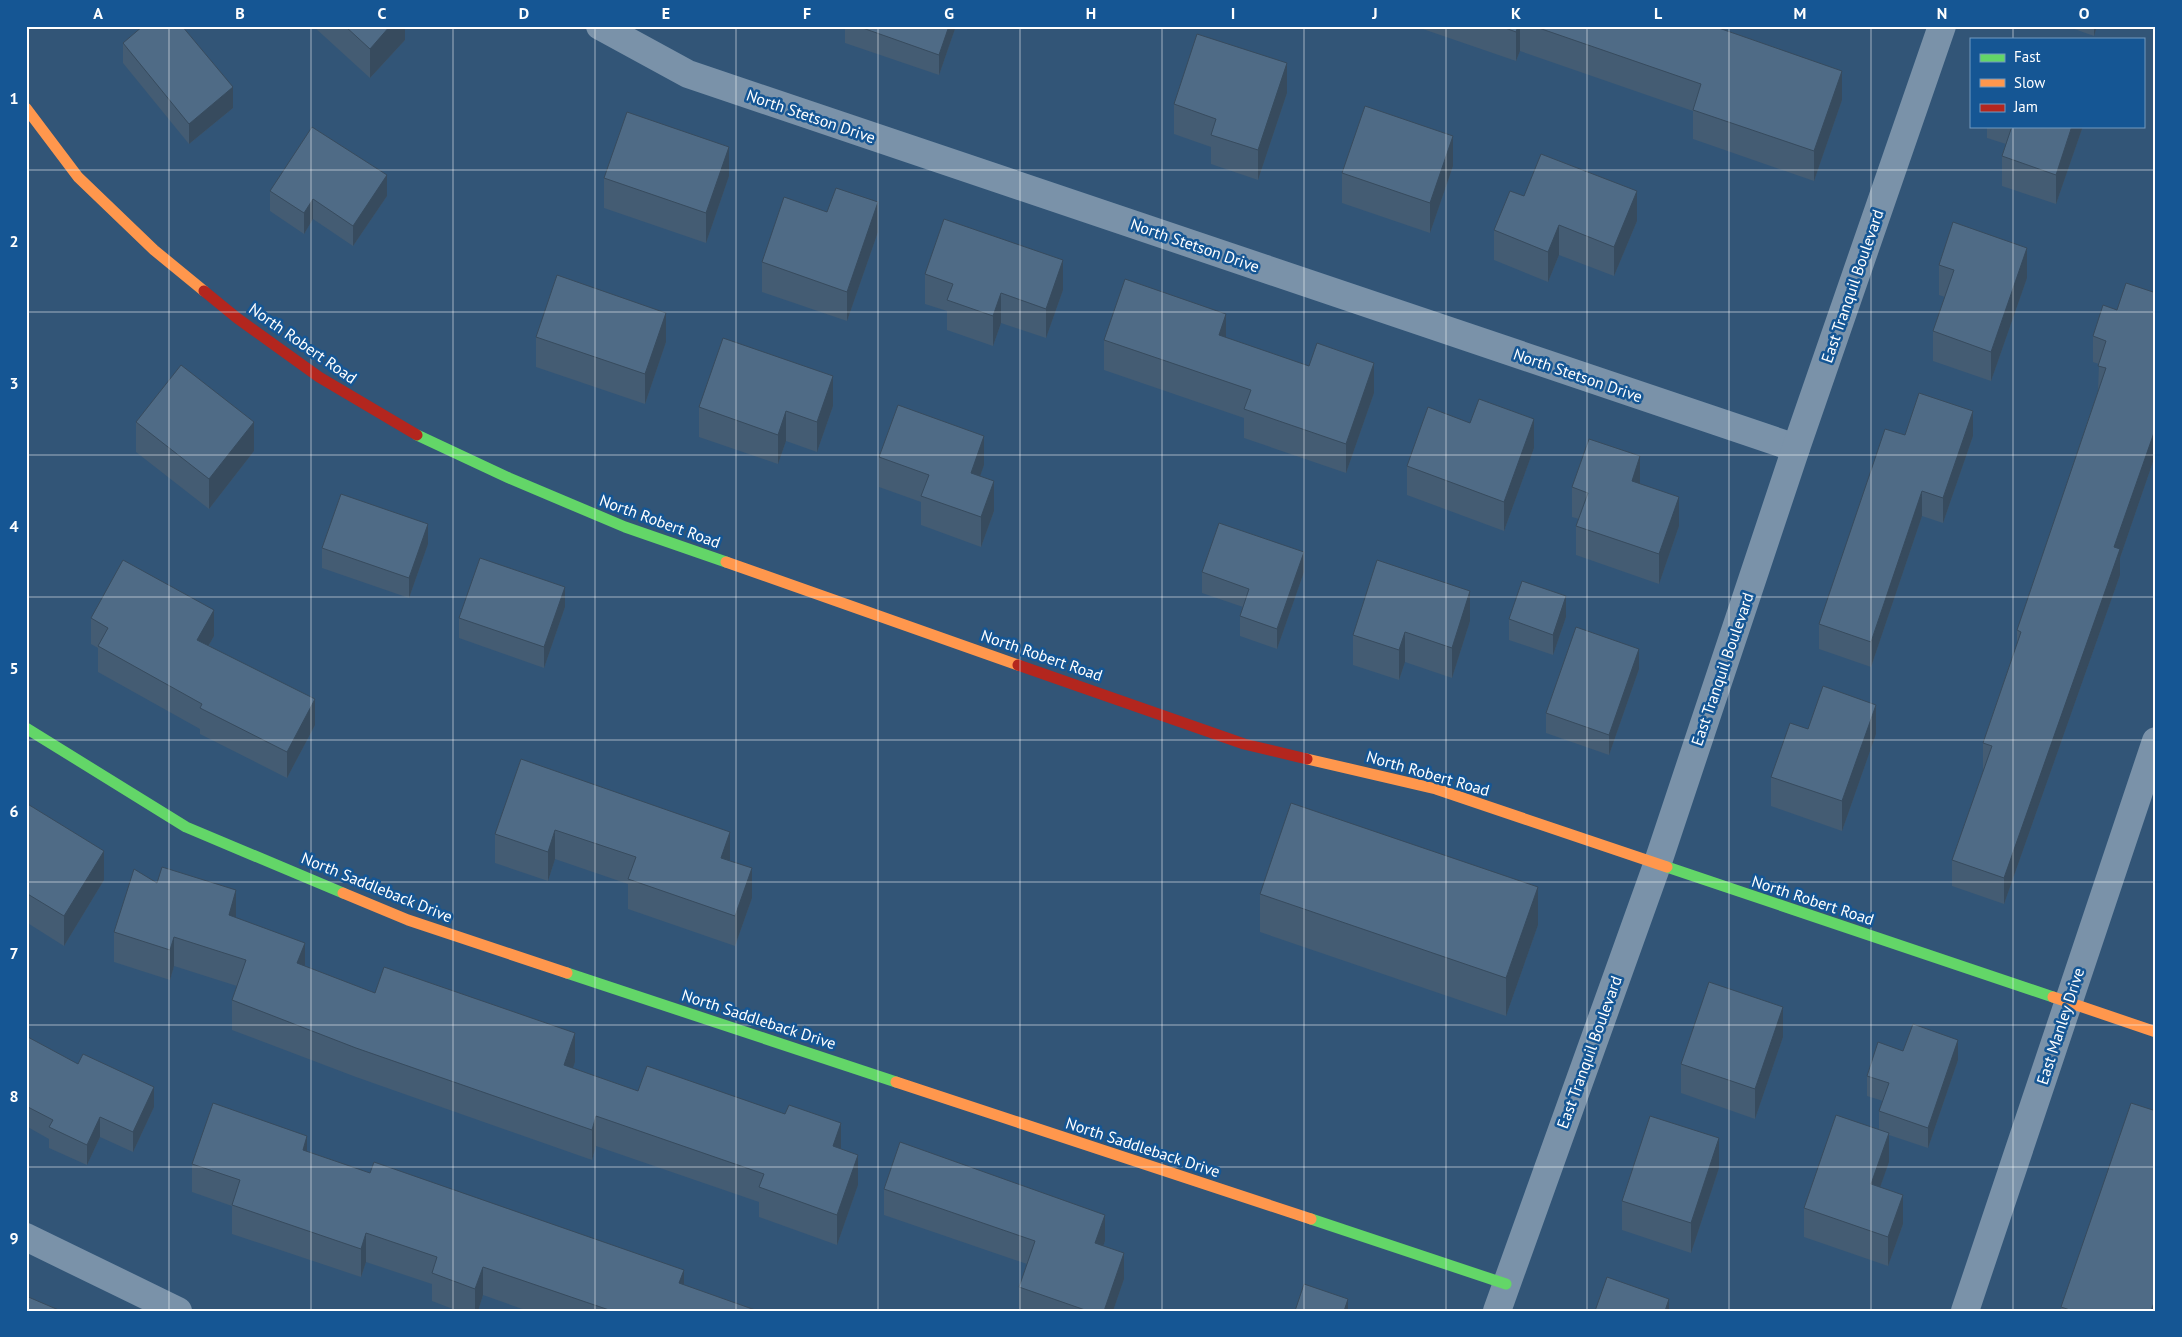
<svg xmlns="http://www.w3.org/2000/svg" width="2182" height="1337" font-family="'PT Sans',sans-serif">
<rect width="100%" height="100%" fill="#325577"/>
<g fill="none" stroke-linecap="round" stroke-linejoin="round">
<g stroke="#7a92a9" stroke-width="28">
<polyline points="600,26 688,74 1796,448"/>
<polyline points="26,1237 178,1311"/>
<polyline points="1497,1311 1657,865 1796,448 1942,26"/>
<polyline points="1965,1311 2156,741"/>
</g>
<g stroke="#63d668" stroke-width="11">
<polyline points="417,435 509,478 625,527 726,562"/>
<polyline points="26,728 186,827 343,893"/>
<polyline points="1667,867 2053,997"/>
<polyline points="567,973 896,1082"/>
<polyline points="1311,1219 1506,1284"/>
</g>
<g stroke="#ff974d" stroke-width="11">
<polyline points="26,108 78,177 154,250 204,291"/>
<polyline points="726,562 1018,665"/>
<polyline points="1307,759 1436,789 1667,867"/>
<polyline points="343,893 408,920 567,973"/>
<polyline points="2053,997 2156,1032"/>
<polyline points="896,1082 1311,1219"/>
</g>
<g stroke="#b3261e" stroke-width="11">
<polyline points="204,291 237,318 319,377 417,435"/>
<polyline points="1018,665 1244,744 1307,759"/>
</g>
</g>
<g fill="#445c73">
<polygon points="313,26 405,26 405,40 370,78"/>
<polygon points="845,26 956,26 939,75 845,43"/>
<polygon points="1417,26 1713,26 1842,100 1814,181 1693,139 1693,111 1520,51 1516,61 1417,27"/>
<polygon points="2066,26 2097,26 2094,36"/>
<polygon points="123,43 233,108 189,144 123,63"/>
<polygon points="1287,93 1258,180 1211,164 1211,147 1174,134 1174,104"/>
<polygon points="1987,126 2083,126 2056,204 2002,186 2002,156 2006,144 1987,138"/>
<polygon points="1453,166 1430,233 1342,203 1342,173"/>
<polygon points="729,176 706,243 604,208 604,178"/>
<polygon points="270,191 387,196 353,246 313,219 304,234 270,211"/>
<polygon points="1524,196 1637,221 1614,276 1559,255 1548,282 1494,260 1494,230"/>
<polygon points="878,232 847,321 762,292 762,262"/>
<polygon points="1939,265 2027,278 1991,381 1933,361 1933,331 1945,297 1939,295"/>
<polygon points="925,274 1063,290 1046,338 1001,323 993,346 947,330 947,311 925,304"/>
<polygon points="2156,293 2156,453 2120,558 2120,575 2004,904 1952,886 1952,860 1984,769 1983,769 1983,743 2017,643 2017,630 2098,391 2099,364 2093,362 2093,336 2117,310"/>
<polygon points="536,337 666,342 645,404 536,367"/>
<polygon points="1226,338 1374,393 1346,473 1244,438 1244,418 1104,370 1104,340"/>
<polygon points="833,406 817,452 786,441 778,464 699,437 699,407"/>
<polygon points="136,422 254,451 209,509 136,452"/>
<polygon points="1905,435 1973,436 1943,523 1922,516 1871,667 1819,649 1819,624"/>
<polygon points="1534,448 1504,531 1407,495 1407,466"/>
<polygon points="879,457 984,465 980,476 994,511 981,547 921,525 921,502 879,487"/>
<polygon points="1640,484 1679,526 1659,584 1576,555 1576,526 1579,519 1572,517 1572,487"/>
<polygon points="428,544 409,598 322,568 322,548"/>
<polygon points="1202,572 1304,572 1277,649 1240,636 1240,616 1243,607 1202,593"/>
<polygon points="565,607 544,668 459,638 459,618"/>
<polygon points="1566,617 1553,655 1509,640 1509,619"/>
<polygon points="91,618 214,636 209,645 315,725 287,778 200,734 200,729 98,672 98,648 91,644"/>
<polygon points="1470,621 1452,678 1405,662 1399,680 1353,665 1353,635"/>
<polygon points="1639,669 1609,755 1546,733 1546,713"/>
<polygon points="1808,729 1876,734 1842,831 1771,806 1771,777"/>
<polygon points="521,759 730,861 752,898 735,946 628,909 628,884 555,859 548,881 495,863 495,834"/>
<polygon points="26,803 104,880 64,946 26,922"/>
<polygon points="157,883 236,918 305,966 375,993 575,1062 573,1068 638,1091 841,1149 858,1185 837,1245 759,1217 759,1202 596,1146 592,1160 356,1077 232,1030 232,1000 237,986 174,966 170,980 114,962 114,932"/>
<polygon points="1260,894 1538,925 1506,1016 1260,932"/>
<polygon points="26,1036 154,1107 133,1152 100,1137 87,1165 49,1148 49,1139 26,1126"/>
<polygon points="1783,1037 1755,1119 1681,1093 1681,1064"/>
<polygon points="1903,1051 1958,1060 1928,1148 1889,1135 1889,1162 1880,1187 1903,1224 1888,1266 1804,1237 1804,1208 1879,1129 1879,1111 1883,1101 1867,1096 1867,1076"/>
<polygon points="307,1151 684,1285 758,1311 528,1311 483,1295 478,1311 458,1311 432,1301 432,1284 366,1262 361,1277 232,1234 232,1206 192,1192 192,1164"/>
<polygon points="1719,1168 1691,1253 1622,1230 1622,1201"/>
<polygon points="884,1189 1105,1241 1103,1246 1124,1279 1113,1311 1019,1311 1019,1287 1027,1264 884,1215"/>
<polygon points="2061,1307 2156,1311 2061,1311"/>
</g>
<g fill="#374b5e">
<polygon points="390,26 405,26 405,40 370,78 370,49"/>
<polygon points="949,26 956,26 939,75 939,55"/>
<polygon points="1518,26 1520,26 1520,51 1516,61 1516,32"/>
<polygon points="2094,26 2097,26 2094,36"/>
<polygon points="1287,63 1287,93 1258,180 1258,150"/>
<polygon points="1842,71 1842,100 1814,181 1814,151"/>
<polygon points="233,87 233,108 189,144 189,124"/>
<polygon points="2072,126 2083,126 2056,204 2056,175"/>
<polygon points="1453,136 1453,166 1430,233 1430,203"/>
<polygon points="729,147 729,176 706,243 706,213"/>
<polygon points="387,175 387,196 353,246 353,226"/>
<polygon points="1637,191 1637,221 1614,276 1614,247"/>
<polygon points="313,199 313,219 304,234 304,213"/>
<polygon points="878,202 878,232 847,321 847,292"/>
<polygon points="1559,225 1559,255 1548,282 1548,252"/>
<polygon points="2027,248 2027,278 1991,381 1991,352"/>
<polygon points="1063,260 1063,290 1046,338 1046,309"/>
<polygon points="1001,293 1001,323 993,346 993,316"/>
<polygon points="666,313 666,342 645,404 645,374"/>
<polygon points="1226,314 1226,343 1219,335"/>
<polygon points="1374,363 1374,393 1346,473 1346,444"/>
<polygon points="833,376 833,406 817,452 817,422"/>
<polygon points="786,411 786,441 778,464 778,435"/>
<polygon points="1973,411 1973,436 1943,523 1943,498"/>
<polygon points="1534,419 1534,448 1504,531 1504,502"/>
<polygon points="254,422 254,451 209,509 209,479"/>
<polygon points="2156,427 2156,453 2120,558 2120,575 2004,904 2004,878 2114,547"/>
<polygon points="984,436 984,465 971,502 971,473"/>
<polygon points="1640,456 1640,486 1632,481"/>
<polygon points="994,481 994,511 981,547 981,517"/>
<polygon points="1922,491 1922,516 1871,667 1871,642"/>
<polygon points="1679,497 1679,526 1659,584 1659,554"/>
<polygon points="428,524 428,544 409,598 409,578"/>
<polygon points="1304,552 1304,572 1277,649 1277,629"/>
<polygon points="565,587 565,607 544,668 544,647"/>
<polygon points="1470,591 1470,621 1452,678 1452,648"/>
<polygon points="1566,596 1566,617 1553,655 1553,635"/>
<polygon points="214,610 214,636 197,666 197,640"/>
<polygon points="1405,632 1405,662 1399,680 1399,650"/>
<polygon points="1639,649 1639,669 1609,755 1609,735"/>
<polygon points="315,699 315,725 287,778 287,752"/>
<polygon points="1876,705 1876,734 1842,831 1842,801"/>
<polygon points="555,830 555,859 548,881 548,852"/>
<polygon points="730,832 730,862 721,858"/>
<polygon points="104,851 104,880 64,946 64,916"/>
<polygon points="752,868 752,898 735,946 735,916"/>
<polygon points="1538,887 1538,925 1506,1016 1506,978"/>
<polygon points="236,890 236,920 229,915"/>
<polygon points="174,937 174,966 170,980 170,950"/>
<polygon points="305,943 305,973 297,963"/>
<polygon points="1783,1007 1783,1037 1755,1119 1755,1089"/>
<polygon points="575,1033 575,1062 564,1095 564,1065"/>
<polygon points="1958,1040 1958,1060 1928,1148 1928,1128"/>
<polygon points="154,1087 154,1107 133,1152 133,1132"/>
<polygon points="596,1116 596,1146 592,1160 592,1130"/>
<polygon points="100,1117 100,1137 87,1165 87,1145"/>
<polygon points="841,1123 841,1153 833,1146"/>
<polygon points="1889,1133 1889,1162 1871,1213 1871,1184"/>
<polygon points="307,1136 307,1164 303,1150"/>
<polygon points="1719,1138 1719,1168 1691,1253 1691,1223"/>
<polygon points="858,1155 858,1185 837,1245 837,1215"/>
<polygon points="1903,1195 1903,1224 1888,1266 1888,1237"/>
<polygon points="1105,1215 1105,1241 1095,1269 1095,1243"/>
<polygon points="366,1233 366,1262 361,1277 361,1249"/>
<polygon points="1124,1253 1124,1279 1113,1311 1104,1311"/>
<polygon points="483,1267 483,1295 478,1311 475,1311 475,1289"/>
<polygon points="684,1270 684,1298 679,1283"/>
<polygon points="2156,1297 2156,1311 2151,1311"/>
<polygon points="1348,1299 1348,1311 1344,1311"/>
<polygon points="1669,1299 1669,1311 1665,1311"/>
</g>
<g fill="#4f6b86" stroke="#374b5e">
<polygon points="143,26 182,26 233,87 189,124 123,43"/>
<polygon points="345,26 390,26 370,49"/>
<polygon points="857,26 949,26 939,55"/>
<polygon points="1500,26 1518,26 1516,32"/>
<polygon points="1533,26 1713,26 1842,71 1814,151 1693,110 1701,84"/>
<polygon points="1197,34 1287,63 1258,150 1211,135 1216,119 1174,104"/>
<polygon points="1365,106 1453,136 1430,203 1342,173"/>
<polygon points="627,112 729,147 706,213 604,178"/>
<polygon points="2012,126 2072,126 2056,175 2002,156"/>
<polygon points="312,127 387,175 353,226 313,199 304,213 270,191"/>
<polygon points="1541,154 1637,191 1614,247 1559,225 1548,252 1494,230 1510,191 1524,196"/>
<polygon points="836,188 878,202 847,292 762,262 784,197 827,212"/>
<polygon points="944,219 1063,260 1046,309 1001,293 993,316 947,300 953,284 925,274"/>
<polygon points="1953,222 2027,248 1991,352 1933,331 1954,270 1939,265"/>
<polygon points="557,275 666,313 645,374 536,337"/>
<polygon points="1125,279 1226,314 1219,335 1309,366 1317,343 1374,363 1346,444 1244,409 1251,390 1104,340"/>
<polygon points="2126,283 2156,293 2156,427 2114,547 2120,549 2004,878 1952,860 1992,746 1983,743 2021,632 2017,630 2106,368 2098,366 2106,341 2093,336 2103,305 2117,310"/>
<polygon points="723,338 833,376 817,422 786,411 778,435 699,407"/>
<polygon points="181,365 254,422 209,479 136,422"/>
<polygon points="1919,393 1973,411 1943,498 1922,491 1871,642 1819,624 1885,429 1905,435"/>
<polygon points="1479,399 1534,419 1504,502 1407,466 1428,407 1470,423"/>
<polygon points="898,405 984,436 971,473 994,481 981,517 921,496 929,475 879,457"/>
<polygon points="1589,439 1640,456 1632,481 1679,497 1659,554 1576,526 1588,493 1572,487"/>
<polygon points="341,494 428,524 409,578 322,548"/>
<polygon points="1219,523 1304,552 1277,629 1240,616 1249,589 1202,572"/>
<polygon points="480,558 565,587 544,647 459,618"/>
<polygon points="123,560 214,610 197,640 315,699 287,752 200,708 202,704 98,646 108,628 91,618"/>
<polygon points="1377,560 1470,591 1452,648 1405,632 1399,650 1353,635"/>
<polygon points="1522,581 1566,596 1553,635 1509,619"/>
<polygon points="1576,627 1639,649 1609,735 1546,713"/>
<polygon points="1823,686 1876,705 1842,801 1771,777 1790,723 1808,729"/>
<polygon points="521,759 730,832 721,858 752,868 735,916 628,879 636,857 555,830 548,852 495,834"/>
<polygon points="26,803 104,851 64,916 26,893"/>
<polygon points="1291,803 1538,887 1506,978 1260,894"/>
<polygon points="162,867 236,890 229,915 305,943 297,963 375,993 384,967 575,1033 564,1065 638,1091 647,1066 785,1114 789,1105 841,1123 833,1146 858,1155 837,1215 759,1187 764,1174 596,1116 592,1130 356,1048 232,1000 246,960 174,937 170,950 114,932 134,869 157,883"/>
<polygon points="1709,982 1783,1007 1755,1089 1681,1064"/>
<polygon points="1913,1024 1958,1040 1928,1128 1879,1111 1889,1083 1867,1076 1878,1042 1903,1051"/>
<polygon points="26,1036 78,1064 83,1054 154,1087 133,1132 100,1117 87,1145 49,1127 53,1120 26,1106"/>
<polygon points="213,1103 307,1136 303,1150 370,1173 374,1162 684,1270 679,1283 758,1311 612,1311 483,1267 475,1289 432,1273 437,1257 366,1233 361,1249 232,1205 240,1180 192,1164"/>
<polygon points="2131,1103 2156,1111 2156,1297 2151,1311 2073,1311 2061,1307"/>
<polygon points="1836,1115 1889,1133 1871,1184 1903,1195 1888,1237 1804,1208"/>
<polygon points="1650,1116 1719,1138 1691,1223 1622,1201"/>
<polygon points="900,1142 1105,1215 1095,1243 1124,1253 1104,1311 1088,1311 1019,1287 1035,1241 884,1189"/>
<polygon points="1607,1277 1669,1299 1665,1311 1595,1311"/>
<polygon points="1304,1284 1348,1299 1344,1311 1295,1311"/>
<polygon points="26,1296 61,1311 26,1311"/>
</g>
<path fill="none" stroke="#fff" stroke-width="1" stroke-opacity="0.55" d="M169,26V1311M311,26V1311M453,26V1311M595,26V1311M736,26V1311M878,26V1311M1020,26V1311M1162,26V1311M1304,26V1311M1446,26V1311M1587,26V1311M1729,26V1311M1871,26V1311M2013,26V39M2013,126V1311M26,170H2156M26,312H2156M26,455H2156M26,597H2156M26,740H2156M26,882H2156M26,1025H2156M26,1167H2156"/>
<g text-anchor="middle" stroke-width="5" stroke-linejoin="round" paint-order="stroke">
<g font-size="16" fill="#fff" stroke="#155694">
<text transform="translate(811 116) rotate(19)" y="6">North Stetson Drive</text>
<text transform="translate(1195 245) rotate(19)" y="6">North Stetson Drive</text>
<text transform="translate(1852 286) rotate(-71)" y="6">East Tranquil Boulevard</text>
<text transform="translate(303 343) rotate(35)" y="6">North Robert Road</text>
<text transform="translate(1578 375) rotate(19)" y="6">North Stetson Drive</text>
<text transform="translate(660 521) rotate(20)" y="6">North Robert Road</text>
<text transform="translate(1042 655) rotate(19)" y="6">North Robert Road</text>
<text transform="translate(1722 669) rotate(-71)" y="6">East Tranquil Boulevard</text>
<text transform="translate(1428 773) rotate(16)" y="6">North Robert Road</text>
<text transform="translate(377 887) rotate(22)" y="6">North Saddleback Drive</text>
<text transform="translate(1813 900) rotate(18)" y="6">North Robert Road</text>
<text transform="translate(759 1019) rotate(18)" y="6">North Saddleback Drive</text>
<text transform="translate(2060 1026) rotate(-72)" y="6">East Manley Drive</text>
<text transform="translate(1589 1052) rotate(-70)" y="6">East Tranquil Boulevard</text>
<text transform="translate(1143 1147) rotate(18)" y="6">North Saddleback Drive</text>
</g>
</g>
<rect width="2182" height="1337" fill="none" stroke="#155694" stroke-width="55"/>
<rect x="1970" y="38" width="175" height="90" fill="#155694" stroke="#739abf"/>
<rect x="1980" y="54" width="25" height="8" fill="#63d668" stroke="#739abf"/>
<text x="2014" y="62" font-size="15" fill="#ffffff">Fast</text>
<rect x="1980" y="79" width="25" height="8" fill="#ff974d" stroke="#739abf"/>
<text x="2014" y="88" font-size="15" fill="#ffffff">Slow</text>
<rect x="1980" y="104" width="25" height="8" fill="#b3261e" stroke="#739abf"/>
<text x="2014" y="112" font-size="15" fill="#ffffff">Jam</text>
<rect x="28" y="28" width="2126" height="1282" fill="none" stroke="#fff" stroke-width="2"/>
<g font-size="16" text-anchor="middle" font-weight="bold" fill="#fff">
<text x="98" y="19">A</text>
<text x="240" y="19">B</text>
<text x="382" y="19">C</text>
<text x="524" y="19">D</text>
<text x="666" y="19">E</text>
<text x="807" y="19">F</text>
<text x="949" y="19">G</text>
<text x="1091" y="19">H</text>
<text x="1233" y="19">I</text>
<text x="1375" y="19">J</text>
<text x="1516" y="19">K</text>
<text x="1658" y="19">L</text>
<text x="1800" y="19">M</text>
<text x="1942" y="19">N</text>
<text x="2084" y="19">O</text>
<text x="14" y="104">1</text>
<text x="14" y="247">2</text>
<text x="14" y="389">3</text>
<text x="14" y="532">4</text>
<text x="14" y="674">5</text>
<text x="14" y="817">6</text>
<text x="14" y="959">7</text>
<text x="14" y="1102">8</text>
<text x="14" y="1244">9</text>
</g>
</svg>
